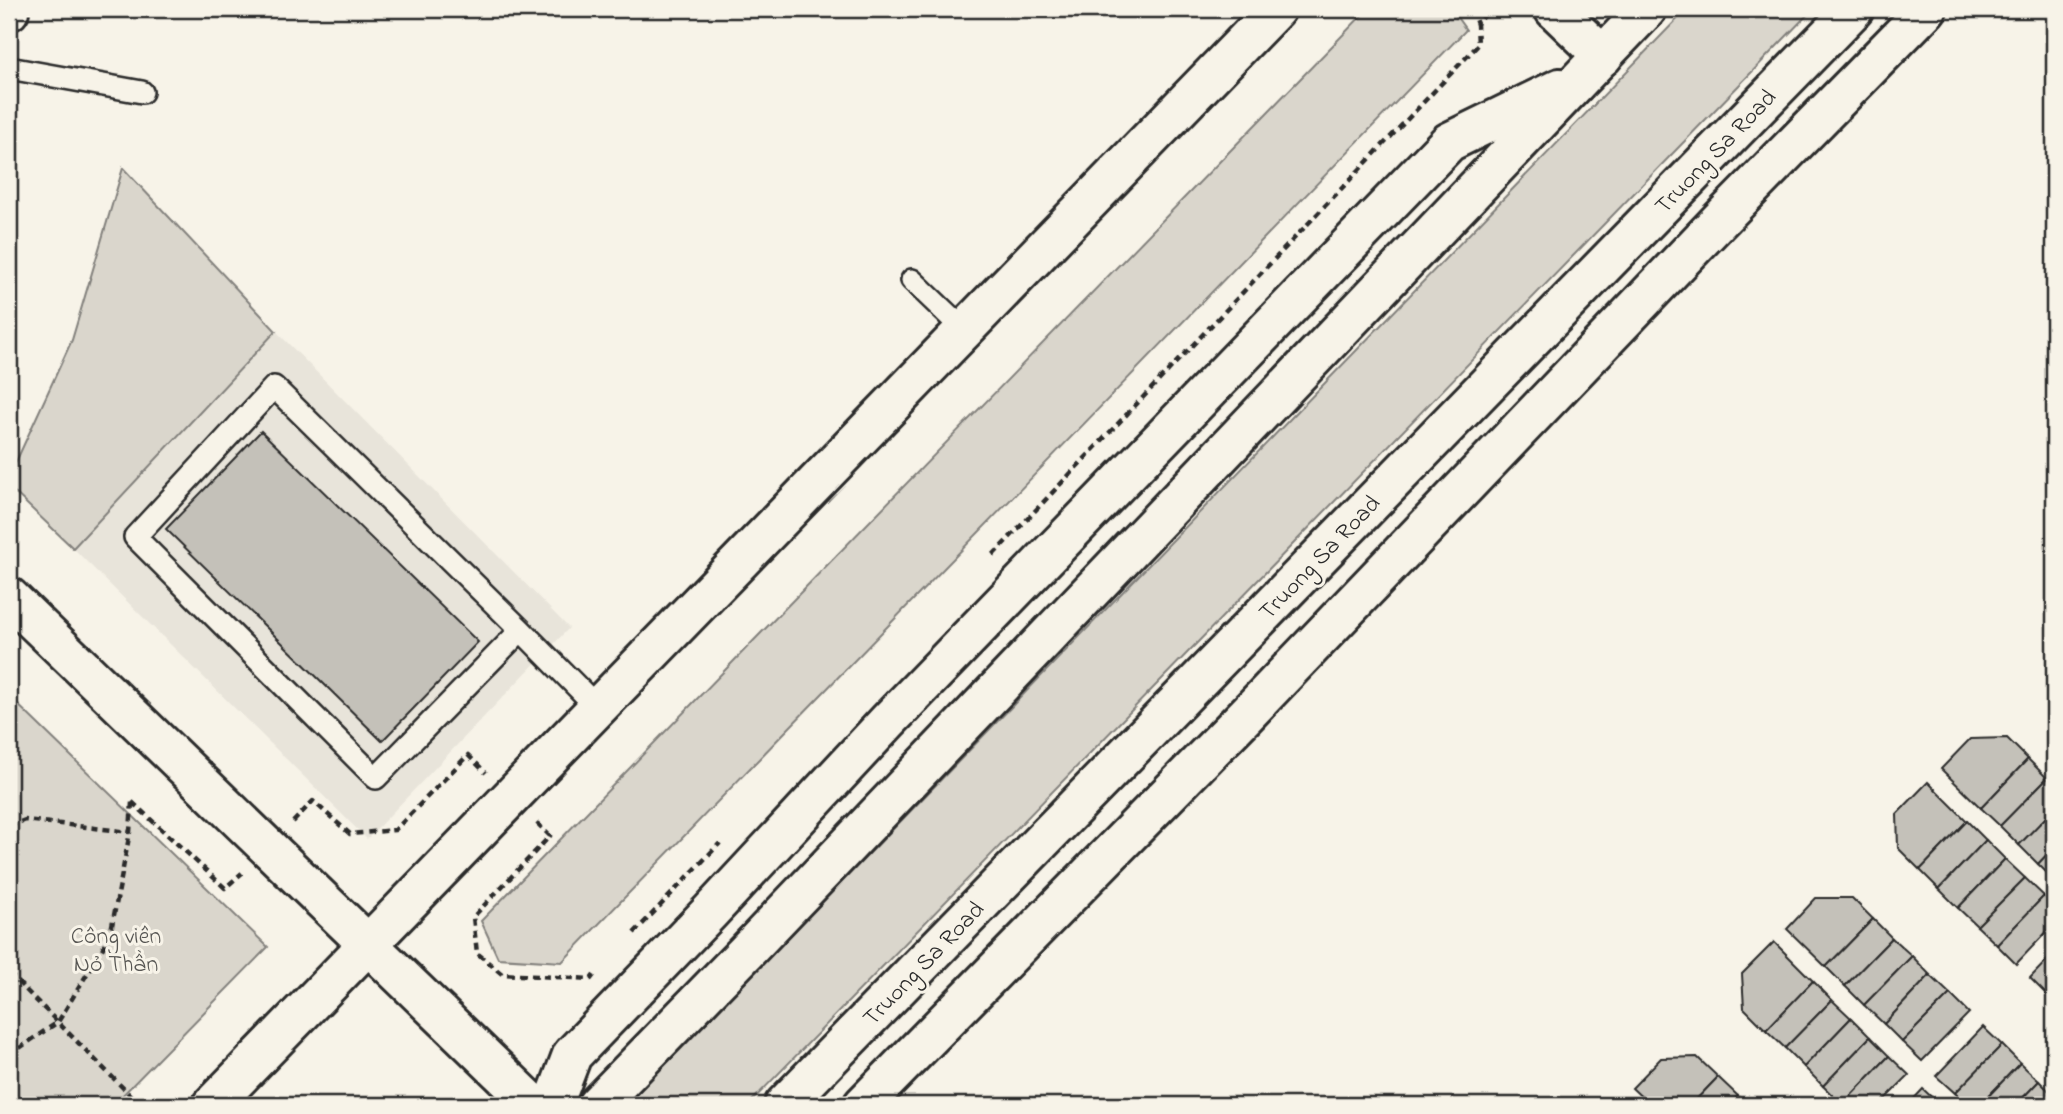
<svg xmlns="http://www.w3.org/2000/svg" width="2063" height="1114" font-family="'Indie Flower',sans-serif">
<rect width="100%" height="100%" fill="#f7f3e8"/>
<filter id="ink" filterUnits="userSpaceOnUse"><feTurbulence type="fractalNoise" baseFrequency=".0143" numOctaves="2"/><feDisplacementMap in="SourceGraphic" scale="14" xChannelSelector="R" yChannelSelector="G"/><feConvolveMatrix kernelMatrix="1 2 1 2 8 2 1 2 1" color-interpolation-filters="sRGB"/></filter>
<g filter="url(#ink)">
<polygon fill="#e8e4da" points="276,331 569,628 367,839 73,548"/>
<g fill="#dad6cc" stroke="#82807c" stroke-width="2">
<polygon points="1368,9 1451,9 1466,30 562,962 498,958 481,921"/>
<polygon points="1687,9 1813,9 748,1105 626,1105"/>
<polygon points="123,168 276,331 73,548 9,487 9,477 72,340"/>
<polygon points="9,696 268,947 113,1105 9,1105"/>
</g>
<g fill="#c4c1b9" stroke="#2b2b2b" stroke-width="2">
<polygon points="261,431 478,642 382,741 166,529"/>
<polygon points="2007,738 2028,759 1981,808 1941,769 1970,739"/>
<polygon points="2028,759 2047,778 2000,826 1981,808"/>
<polygon points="2047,778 2054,785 2054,809 2019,845 2000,826"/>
<polygon points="1928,782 1967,821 1920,870 1898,848 1897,814"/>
<polygon points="2054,809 2054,847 2038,864 2019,845"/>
<polygon points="1967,821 1986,840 1939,889 1920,870"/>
<polygon points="1986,840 2005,859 1958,908 1939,889"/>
<polygon points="2054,847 2054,880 2038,864"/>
<polygon points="2005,859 2025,878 1977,926 1958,908"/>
<polygon points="2025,878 2044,896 1997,945 1977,926"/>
<polygon points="2044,896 2054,907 2054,924 2016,964 1997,945"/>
<polygon points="1816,898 1852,898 1873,919 1826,967 1787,929"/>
<polygon points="1873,919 1892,938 1845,986 1826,967"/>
<polygon points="1892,938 1912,956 1864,1005 1845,986"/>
<polygon points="1774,942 1813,981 1766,1030 1744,1008 1742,974"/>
<polygon points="2054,953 2054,990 2048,996 2030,978"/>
<polygon points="1912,956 1930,975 1884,1024 1864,1005"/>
<polygon points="1930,975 1950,994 1902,1042 1884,1024"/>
<polygon points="1813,981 1832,1000 1785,1048 1766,1030"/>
<polygon points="1950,994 1969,1013 1922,1061 1902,1042"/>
<polygon points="1832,1000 1851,1018 1804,1067 1785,1048"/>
<polygon points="1851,1018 1870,1037 1823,1086 1804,1067"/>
<polygon points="1983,1027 2002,1045 1955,1093 1936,1076"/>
<polygon points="1870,1037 1889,1056 1842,1105 1823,1086"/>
<polygon points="2002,1045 2020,1063 1980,1105 1967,1105 1955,1093"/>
<polygon points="1889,1056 1909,1075 1879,1105 1842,1105"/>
<polygon points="1697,1057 1718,1077 1691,1105 1650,1105 1632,1088 1661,1058"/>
<polygon points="2020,1063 2039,1081 2016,1105 1980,1105"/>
<polygon points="1718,1077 1738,1096 1729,1105 1691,1105"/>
<polygon points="2039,1081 2054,1096 2054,1103 2052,1105 2016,1105"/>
<polygon points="1923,1089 1940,1105 1908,1105"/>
<polygon points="1738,1096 1747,1105 1729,1105"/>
</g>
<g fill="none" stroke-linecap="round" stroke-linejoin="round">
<g stroke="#2b2b2b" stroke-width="26">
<g id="lane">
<polyline points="9,68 142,92"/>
<polyline points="912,280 964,330"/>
<polyline points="521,630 376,778 135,537 274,387 521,630 598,708"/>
</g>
</g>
<g stroke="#2b2b2b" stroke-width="44">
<g id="secondary">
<polyline points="1554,9 1603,56"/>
<polyline points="9,11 9,9"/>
<polyline points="9,597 534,1105"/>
<polyline points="212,1105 1276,9"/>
</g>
</g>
<g stroke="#2b2b2b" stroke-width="44">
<g id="highway">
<polyline points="553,1105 572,1055 710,912 888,721 1449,142 1560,88"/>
<polyline points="597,1105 746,952 1647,9"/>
<polyline points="784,1105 1854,9"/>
<polyline points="863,1105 1246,715 1718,222 1927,9"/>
</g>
</g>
<g stroke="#2b2b2b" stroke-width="4.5" stroke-dasharray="7 5" stroke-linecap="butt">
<polyline points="1471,9 1477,24"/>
<polyline points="993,555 1478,45 1477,24 1490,9"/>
<polyline points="132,802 225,888 242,873"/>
<polyline points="293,822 313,801 350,834 395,830 468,755 486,773"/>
<polyline points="537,823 550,836 473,917 477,953 502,974 591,979 594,975"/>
<polyline points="9,826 25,820 130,832"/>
<polyline points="634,933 720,843"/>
<polyline points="9,973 140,1105"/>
<polyline points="9,1055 58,1022 110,936 130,832 132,802"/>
</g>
<use href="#lane" stroke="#f7f3e8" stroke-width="21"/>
<use href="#secondary" stroke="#f7f3e8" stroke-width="38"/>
<use href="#highway" stroke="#f7f3e8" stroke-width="38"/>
</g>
</g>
<g text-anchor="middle" stroke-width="6" stroke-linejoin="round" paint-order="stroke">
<g font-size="24" fill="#2b2b2b" stroke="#f7f3e8">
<text transform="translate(1715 151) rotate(-46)" y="8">Truong Sa Road</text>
<text transform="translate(1319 557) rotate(-46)" y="8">Truong Sa Road</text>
<text transform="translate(923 963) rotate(-46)" y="8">Truong Sa Road</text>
</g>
<g font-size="24" fill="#575653" stroke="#f7f3e8">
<text x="116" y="943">Công viên<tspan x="116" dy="28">Nỏ Thần</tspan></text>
</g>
</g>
<rect width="2063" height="1114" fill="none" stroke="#f7f3e8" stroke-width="35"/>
<rect x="18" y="18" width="2028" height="1079" fill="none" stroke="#2b2b2b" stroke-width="2.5" filter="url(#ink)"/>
</svg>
